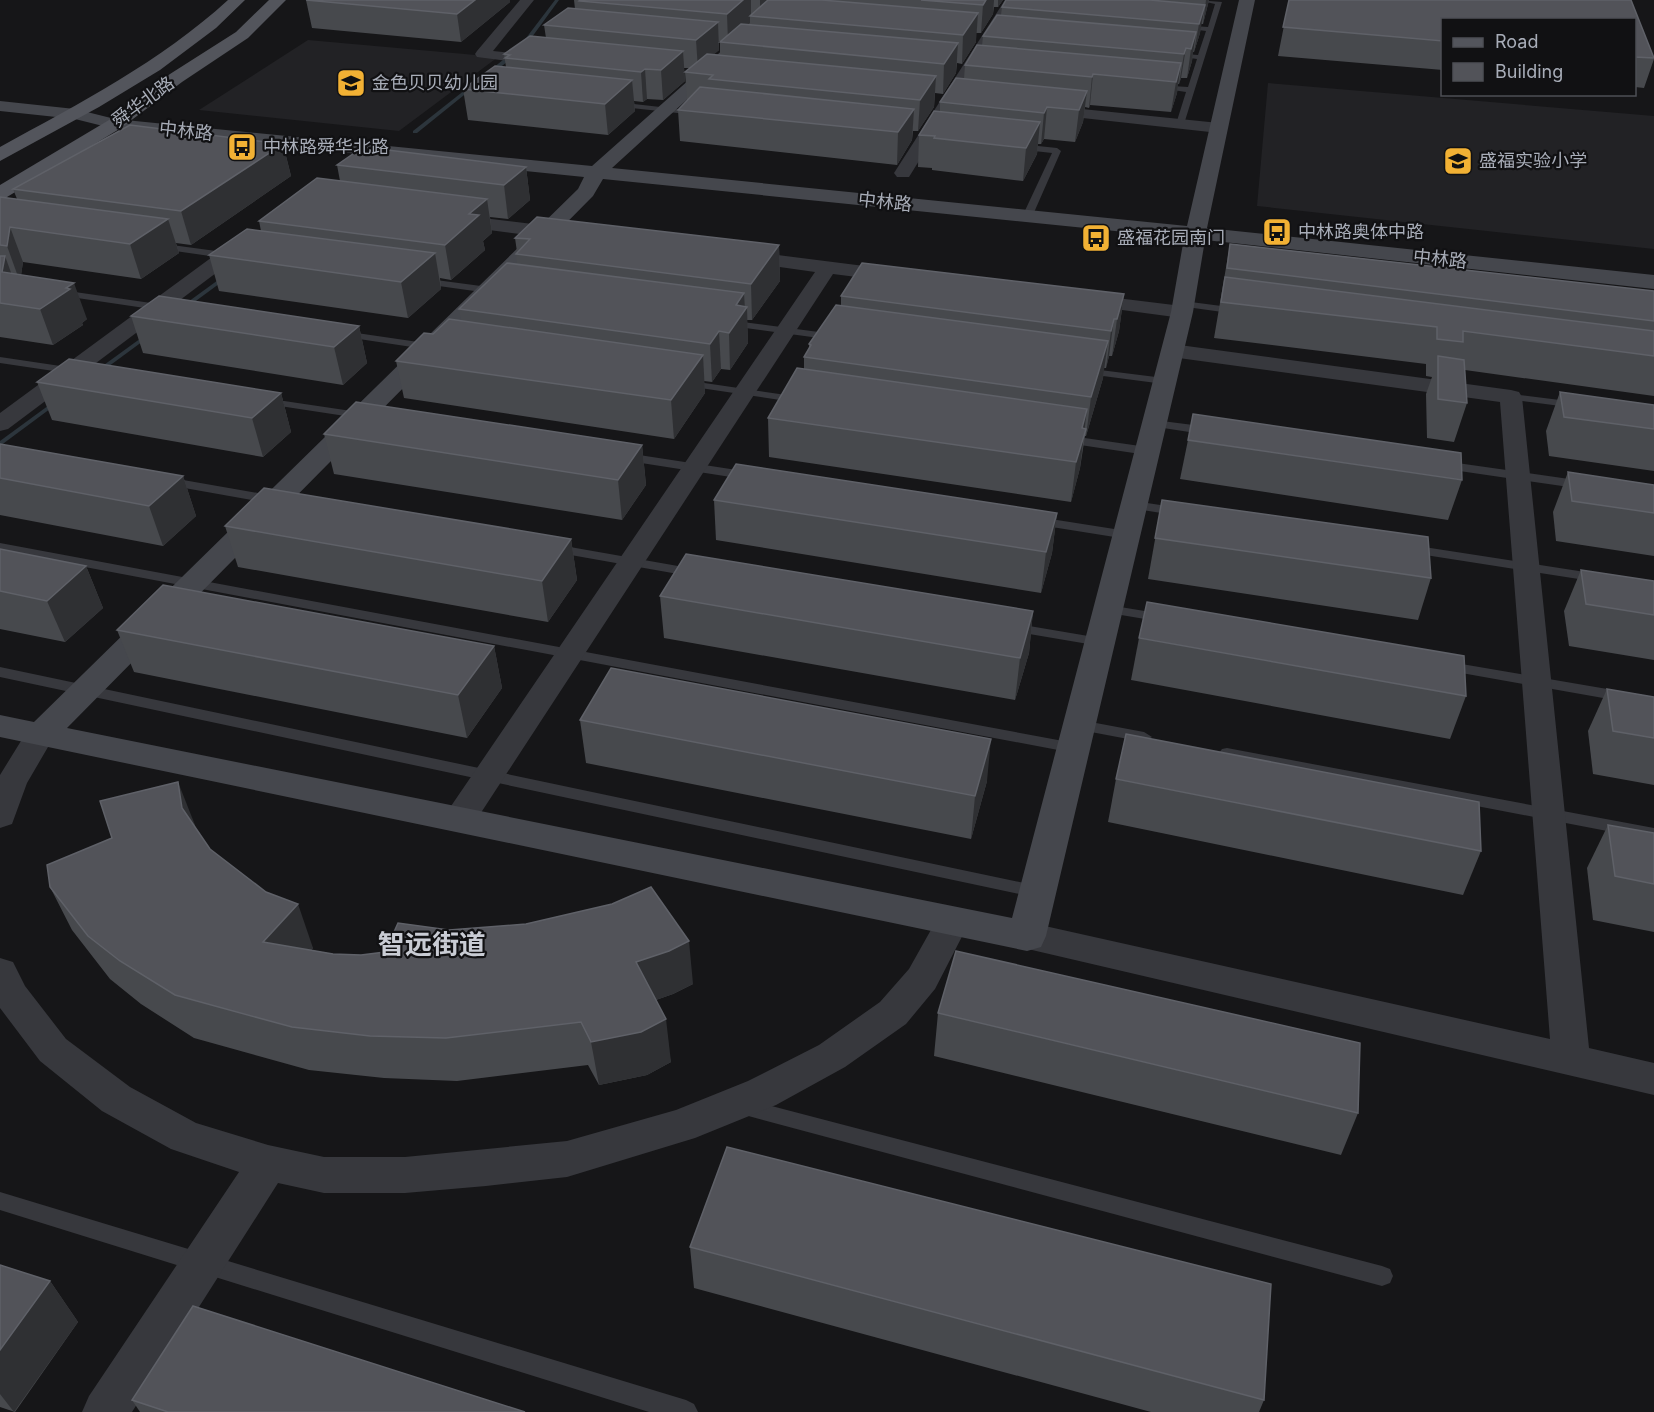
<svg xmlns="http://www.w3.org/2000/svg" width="1654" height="1412" font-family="Inter,'Noto Sans SC',sans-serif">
<rect width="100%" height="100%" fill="#161618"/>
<g fill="#222225">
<polygon points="308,40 498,57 399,131 199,110"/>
<polygon points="1268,83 1654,116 1654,249 1257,206"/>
</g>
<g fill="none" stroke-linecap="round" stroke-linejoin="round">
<g fill="#2c353c" fill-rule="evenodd">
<polygon points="555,0 559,0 524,48 492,74 488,74 488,72 520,46"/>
<polygon points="470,86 474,87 417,133 413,133 413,131"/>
<polygon points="225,275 228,277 227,278 185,309 181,309 181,307"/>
<polygon points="148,333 151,335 150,336 101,372 97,372 97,370"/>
<polygon points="56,400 59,402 58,403 0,446 0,441"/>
</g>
<g fill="#37383d" fill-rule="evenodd">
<polygon points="1197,0 1222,2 1184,124 1180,126 1176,124 1186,92 1153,87 1157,85 1188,87 1197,59 1169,55 1173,53 1198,55 1206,31 1176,27 1180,25 1208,27 1215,4"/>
<polygon points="616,102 696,111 700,113 696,115 613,106 612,104"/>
<polygon points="1019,144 1057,148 1061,151 1032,217 1027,220 1022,217 1052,153 1016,149 1015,147"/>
<polygon points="157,243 231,253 236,256 231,259 154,248 152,246"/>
<polygon points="421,278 496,288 501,291 496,294 417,283 416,281"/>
<polygon points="61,290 165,305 170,308 165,311 57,295 56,293"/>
<polygon points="1183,301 1237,308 1242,311 1237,314 1179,306 1179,302"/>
<polygon points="727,320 834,334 839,337 834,340 723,325 722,323"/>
<polygon points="343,331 432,344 437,347 432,350 339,336 338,334"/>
<polygon points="0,357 74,368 80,371 74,374 0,363"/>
<polygon points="1084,368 1164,378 1170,381 1164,384 1080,373 1080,369"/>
<polygon points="684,380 800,397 806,400 800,403 680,385 680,381"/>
<polygon points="1511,394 1576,402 1582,405 1576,408 1507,399 1507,395"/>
<polygon points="264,398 365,413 371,416 365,419 260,403 260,399"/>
<polygon points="1154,420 1209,427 1215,431 1209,435 1150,426 1150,422"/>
<polygon points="1064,435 1147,447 1153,451 1147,455 1060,442 1058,439"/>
<polygon points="626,453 750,472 756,476 750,480 622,460 620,457"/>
<polygon points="1443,461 1583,481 1589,485 1583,489 1439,468 1439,462"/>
<polygon points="166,477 275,496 281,500 275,504 162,484 160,481 162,478"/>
<polygon points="1134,501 1180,508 1186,512 1180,516 1130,508 1128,505"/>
<polygon points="1038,517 1127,531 1134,535 1127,539 1033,524 1032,521"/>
<polygon points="0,543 1074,743 1082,748 1074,753 0,551"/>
<polygon points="553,544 695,569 702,573 695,577 548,551 546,548 548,545"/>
<polygon points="1411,545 1598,574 1605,578 1598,582 1406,552 1404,549"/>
<polygon points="1108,605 1163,614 1170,618 1163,622 1103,612 1101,609"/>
<polygon points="1011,623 1100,638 1107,642 1100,646 1006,630 1004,627 1006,624"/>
<polygon points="1444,661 1654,697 1654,707 1439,669 1437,666"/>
<polygon points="0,667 1038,886 1044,887 1047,892 1044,897 1038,898 0,677"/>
<polygon points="1080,720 1144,732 1152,737 1144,742 1075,729 1072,725"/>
<polygon points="1227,748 1654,828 1654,840 1222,757 1219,753 1222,749"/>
<polygon points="741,1098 1382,1266 1390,1269 1393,1276 1390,1283 1382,1286 741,1114 734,1112 731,1106 734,1100"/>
<polygon points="0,1192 686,1400 694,1404 698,1412 649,1412 0,1210"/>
</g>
<g fill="#37383d" fill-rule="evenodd">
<polygon points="520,0 534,0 493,51 545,56 553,61 550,64 545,66 477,57 475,54 477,51"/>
<polygon points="1005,0 1019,0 909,177 897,177 894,173"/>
<polygon points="1043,105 1219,123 1227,128 1219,133 1037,113 1035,110"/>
<polygon points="450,214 566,228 573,230 576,234 573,238 566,240 443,224 441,220 443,216"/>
<polygon points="245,236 252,238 255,242 252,246 8,429 0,431 0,413 238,238"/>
<polygon points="738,250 896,270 903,272 906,276 903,280 896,282 833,274 471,828 459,832 447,828 443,820 447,812 815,272 731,260 728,256 731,252"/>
<polygon points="1084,294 1182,306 1189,308 1192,312 1189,316 1182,318 1077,304 1074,300 1077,296"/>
<polygon points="1172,344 1511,390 1519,392 1522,397 1589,1048 1654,1063 1654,1095 1015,946 1009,936 1015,926 1027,922 1550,1039 1500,402 1164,356 1161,351 1164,346"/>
<polygon points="40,725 51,728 55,735 27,783 12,824 0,828 0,775 29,728"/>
<polygon points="953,908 965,912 970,921 935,989 906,1024 845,1067 776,1105 695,1138 567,1177 486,1186 405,1193 324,1193 278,1183 132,1412 82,1412 89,1396 239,1172 171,1149 102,1111 40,1061 0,1008 0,958 13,962 25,986 66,1039 130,1087 196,1123 268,1145 324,1157 405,1157 567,1141 676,1110 748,1081 819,1045 880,1002 909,969 941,912"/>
</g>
<path fill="#45474d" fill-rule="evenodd" d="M779,0H796L612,168L1187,226L1239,0H1255L1207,228L1654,275V289L1205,240L1193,312L1046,936L1041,947L1027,951L0,737V715L34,722L578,189L584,177L115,129L75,119L0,111V101L75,109L115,119L592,166ZM603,179L1184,238L1171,312L1012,918L67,728L593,196Z"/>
<g fill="#53555c" fill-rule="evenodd">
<path d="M228,0H245L216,28L160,70L99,107L0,161V147C80,103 160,62 228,0Z"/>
<polygon points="269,0 286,0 248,38 182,82 121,128 7,197 0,199 0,185 109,120 170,74 236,32"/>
</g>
</g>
<g fill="#47494d" fill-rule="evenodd">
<polygon points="306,0 510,2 461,42 312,28"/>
<path d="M574,0H1003L998,7H994L993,14L981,33H976V42L962,64L957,63L956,73L943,94L935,93L934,107L918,131H913L912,140L897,165L680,141L678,110L687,101L685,72L690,68H684L685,81L663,100L647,99L643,102L634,101L635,111L608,135L468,120L463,89L506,67L504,54L546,38L544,25L575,9ZM719,41H721L720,42V55L714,54L719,50Z"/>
<polygon points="1006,0 1209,0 1203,24 1201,24 1200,33 1194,52 1193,52 1192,61 1187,78 1181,78 1179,84 1178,84 1177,93 1171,112 1090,105 1089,108 1085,107 1083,122 1075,142 1044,139 1041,144 1038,144 1037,154 1023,181 932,170 932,168 918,167 919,135 940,112 940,102 964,79 965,65 982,46 983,36 1001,15 1002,7"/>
<polygon points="1289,0 1631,0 1654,59 1644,88 1635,87 1635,20 1443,20 1443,70 1278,56"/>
<polygon points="283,144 291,176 191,245 176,243 179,253 141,279 23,262 21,275 87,319 82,323 83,325 53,345 0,337 0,197 17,199 13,189"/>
<polygon points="337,165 526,167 530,200 508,219 490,217 492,233 483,241 485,250 451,280 440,278 441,289 408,318 219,291 209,255 261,231 259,221 340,181"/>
<polygon points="515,238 779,245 780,281 752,320 747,320 748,343 730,370 721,369 712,382 704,381 705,393 674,439 404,398 396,361 433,334 461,321 459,309 517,264 516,254 517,252"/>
<polygon points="1230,244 1654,291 1654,396 1465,370 1467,403 1454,442 1427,438 1426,394 1432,377 1426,376 1426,364 1214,338"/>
<polygon points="1124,294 1119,331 1112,356 1109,356 1106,368 1104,368 1103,378 1086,436 1085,436 1080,468 1071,502 769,457 768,418 804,369 804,357 809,349 809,344 841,306 841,296"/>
<polygon points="131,316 359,326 367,363 343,385 143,353"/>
<polygon points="37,382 281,393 291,432 263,457 52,420"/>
<polygon points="1560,392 1654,405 1654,471 1549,456 1546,431"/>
<polygon points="324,434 642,445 646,485 622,520 334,474"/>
<polygon points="1188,440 1462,480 1448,520 1180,479"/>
<polygon points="0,444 183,476 196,516 163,546 0,515"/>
<polygon points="1568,472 1654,485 1654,556 1556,541 1553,512"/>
<polygon points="714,500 1057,513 1052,553 1041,593 716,540"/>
<polygon points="1162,500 1431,578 1418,620 1148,579"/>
<polygon points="225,526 571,539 577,580 548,622 238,567"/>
<polygon points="0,549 86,566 103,608 65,642 0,629"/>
<polygon points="1581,570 1654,581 1654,660 1569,646 1564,611"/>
<polygon points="660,596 1033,611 1029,653 1015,700 664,638"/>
<polygon points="117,630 494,646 502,688 467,738 134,672"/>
<polygon points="1139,638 1466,696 1450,739 1131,680"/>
<polygon points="1607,689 1654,697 1654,785 1593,774 1588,731"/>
<polygon points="580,720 987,781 971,839 586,763"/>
<polygon points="1116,779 1481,851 1463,895 1108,822"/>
<polygon points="195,825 195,828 210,849 313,948 311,950 333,954 693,984 673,994 656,1000 671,1062 647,1075 599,1085 588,1065 457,1081 384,1078 309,1070 194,1038 141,1004 110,979 72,930 50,887"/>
<polygon points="1608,825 1654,833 1654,932 1593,920 1587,868"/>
<polygon points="938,1013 1358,1113 1341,1155 934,1056"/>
<polygon points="690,1247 1264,1400 1259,1412 1151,1412 694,1288"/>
<polygon points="0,1265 50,1281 78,1322 15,1412 0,1407"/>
<polygon points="132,1400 525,1412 140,1412"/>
</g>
<g fill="#2f3033">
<polygon points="475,0 510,0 510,2 461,42 457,14"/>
<polygon points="743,0 751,0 751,16 750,16 750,23 728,42 727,14"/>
<polygon points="760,0 776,0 760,14"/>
<polygon points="986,0 994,0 993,14 981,33 983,5"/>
<polygon points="998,0 1003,0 998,7"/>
<polygon points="1206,0 1209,0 1203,24"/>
<polygon points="1205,5 1200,33 1194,52 1199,24"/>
<polygon points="978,13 976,42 962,64 963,35"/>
<polygon points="718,22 719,50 698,69 696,40"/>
<polygon points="1196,32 1192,61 1187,78 1191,49"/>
<polygon points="958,43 956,73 943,94 944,64"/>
<polygon points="1186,48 1181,78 1179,84 1184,54"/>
<polygon points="683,51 685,81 663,100 661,70"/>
<polygon points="1181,63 1177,93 1171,112 1176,82"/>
<polygon points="645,69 647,99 643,102 641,72"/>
<polygon points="1093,74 1090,105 1089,108 1092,77"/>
<polygon points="936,76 934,107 918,131 920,100"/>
<polygon points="632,80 635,111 608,135 605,104"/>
<polygon points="1087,91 1083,122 1075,142 1079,110"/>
<polygon points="1047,107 1044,139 1041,144 1044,113"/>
<polygon points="914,109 912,140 897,165 898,132"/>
<polygon points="1040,122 1037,154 1023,181 1026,148"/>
<polygon points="283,144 291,176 191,245 181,211"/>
<polygon points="526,167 530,200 508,219 504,185"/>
<polygon points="487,199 492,233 483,241 485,250 451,280 445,245 469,214"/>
<polygon points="168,219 179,253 141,279 130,244"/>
<polygon points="10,227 23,262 20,282 7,246"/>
<polygon points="779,245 780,281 752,320 751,284"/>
<polygon points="435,253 441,289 408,318 401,282"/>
<polygon points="5,256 18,292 2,272"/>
<polygon points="74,283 87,319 82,323 83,325 53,345 40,309"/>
<polygon points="744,293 745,310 747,307 748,343 730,370 729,333 736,305"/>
<polygon points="1124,294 1119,331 1112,356 1117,319"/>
<polygon points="1114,319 1109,356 1106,368 1111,331"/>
<polygon points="359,326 367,363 343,385 334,347"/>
<polygon points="719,331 721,369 712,382 710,344"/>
<polygon points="1108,341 1103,378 1086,436 1091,397"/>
<polygon points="703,355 705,393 674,439 671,400"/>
<polygon points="281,393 291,432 263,457 252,418"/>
<polygon points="1087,409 1080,468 1071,502 1076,462 1082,428"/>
<polygon points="642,445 646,485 622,520 618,480"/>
<polygon points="183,476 196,516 163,546 149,506"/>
<polygon points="1057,513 1052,553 1041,593 1046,552"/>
<polygon points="571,539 577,580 548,622 542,581"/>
<polygon points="86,566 103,608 65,642 47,601"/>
<polygon points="1033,611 1029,653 1015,700 1020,658"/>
<polygon points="494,646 502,688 467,738 458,695"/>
<polygon points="991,739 987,781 971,839 975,796"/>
<polygon points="178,782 195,825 199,851 182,808"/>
<polygon points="298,904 313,948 279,985 263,942"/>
<polygon points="689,941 693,984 673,994 641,1005 636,962"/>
<polygon points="666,1019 671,1062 647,1075 599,1085 591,1042"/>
<polygon points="50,1281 78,1322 14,1412 0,1394 0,1350"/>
</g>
<g fill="#525359" stroke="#5f6168" stroke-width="1.5">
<polygon points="306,0 475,0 457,14"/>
<polygon points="580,0 743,0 727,14 579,1"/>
<polygon points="768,0 822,0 978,13 963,35 750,16"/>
<polygon points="921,0 986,0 983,5"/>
<polygon points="1006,0 1150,0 1205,5 1199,24 1002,7"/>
<polygon points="1289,0 1631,0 1654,58 1635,57 1635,20 1443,20 1443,41 1283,27"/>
<polygon points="568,8 718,22 696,40 544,25"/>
<polygon points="997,15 1196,32 1191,49 1186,48 1184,54 983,36"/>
<polygon points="741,24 958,43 944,64 720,42"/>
<polygon points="530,36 683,51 661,70 645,69 641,72 505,58 510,55 504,54"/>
<polygon points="977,45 1181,63 1176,82 1093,74 1092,77 965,65"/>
<polygon points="707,54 936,76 920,100 709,79 713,75 685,72"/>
<polygon points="495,66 632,80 605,104 463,89"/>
<polygon points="956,78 1087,91 1079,110 1047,107 1044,113 940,102"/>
<polygon points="700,87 914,109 898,132 678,110"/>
<polygon points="934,111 1040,122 1026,148 934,138 935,136 919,135"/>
<polygon points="130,125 283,144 181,211 13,189"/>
<polygon points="363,147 526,167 504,185 337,165"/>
<polygon points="317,178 487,199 469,214 479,215 445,245 259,221"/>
<polygon points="0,197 168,219 130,244 10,227 7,246 0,245"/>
<polygon points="537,217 779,245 751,284 516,254 530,239 515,238"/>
<polygon points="247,229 435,253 401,282 209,255"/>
<polygon points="1230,244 1654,291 1654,321 1227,268"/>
<polygon points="0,256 5,256 2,272 74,283 66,288 70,289 40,309 0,303"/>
<polygon points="507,263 744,293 736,305 747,307 729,333 719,331 710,344 459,309"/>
<polygon points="862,263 1124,294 1117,319 1114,319 1111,331 841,296"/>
<polygon points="1225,277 1654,331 1654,356 1463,331 1463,342 1437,339 1437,327 1221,302"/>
<polygon points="159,296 359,326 334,347 131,316"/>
<polygon points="836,305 1108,341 1091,397 804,357 811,345 809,344"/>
<polygon points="449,319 703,355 671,400 396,361 424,333 433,334"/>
<polygon points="1438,356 1464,360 1467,403 1438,399"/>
<polygon points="69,359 281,393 252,418 37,382"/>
<polygon points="797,368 1087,409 1082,428 1086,429 1076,462 768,418"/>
<polygon points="1560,392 1654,405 1654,429 1564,417"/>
<polygon points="356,402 642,445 618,480 324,434"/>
<polygon points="1193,414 1461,453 1462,480 1188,440"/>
<polygon points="0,444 183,476 149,506 0,478"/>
<polygon points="736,464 1057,513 1046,552 714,500"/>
<polygon points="1568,472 1654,485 1654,513 1572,501"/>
<polygon points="264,488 571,539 542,581 225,526"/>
<polygon points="1162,500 1428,537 1431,578 1155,538"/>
<polygon points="0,549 86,566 47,601 0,591"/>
<polygon points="686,554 1033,611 1020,658 660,596"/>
<polygon points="1581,570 1654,581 1654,615 1586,604"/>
<polygon points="163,585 494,646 458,695 117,630"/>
<polygon points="1147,602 1464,656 1466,696 1139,638"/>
<polygon points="611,668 991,739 975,796 580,720"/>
<polygon points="1607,689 1654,697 1654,738 1613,731"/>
<polygon points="1126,734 1479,802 1481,851 1116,779"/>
<polygon points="178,782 182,808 210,849 266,892 298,904 263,942 333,954 361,955 385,952 398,923 449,930 526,924 612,904 651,887 689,941 669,951 636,962 666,1019 641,1032 591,1042 581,1022 446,1038 370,1036 292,1027 175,995 120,961 88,936 50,887 47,865 112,838 100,801"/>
<polygon points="1608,825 1654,833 1654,884 1615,876"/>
<polygon points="956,951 1360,1043 1358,1113 938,1013"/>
<polygon points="727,1147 1271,1284 1264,1400 690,1247"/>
<polygon points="0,1265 50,1281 0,1350"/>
<polygon points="193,1306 525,1412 168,1412 132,1400"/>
</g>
<defs>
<g id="school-square" transform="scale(1.5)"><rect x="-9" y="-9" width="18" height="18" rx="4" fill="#f2b134" stroke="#111113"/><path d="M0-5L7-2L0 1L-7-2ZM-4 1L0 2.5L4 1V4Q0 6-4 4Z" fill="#111"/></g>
<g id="bus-square" transform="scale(1.5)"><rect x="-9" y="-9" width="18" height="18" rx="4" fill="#f2b134" stroke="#111113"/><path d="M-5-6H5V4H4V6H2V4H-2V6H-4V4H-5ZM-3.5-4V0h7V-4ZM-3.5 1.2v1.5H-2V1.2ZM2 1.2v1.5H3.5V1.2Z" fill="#111"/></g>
</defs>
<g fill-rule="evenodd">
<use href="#school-square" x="351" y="83"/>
<use href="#bus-square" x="242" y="147"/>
<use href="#school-square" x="1458" y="161"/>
<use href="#bus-square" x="1277" y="232"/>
<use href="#bus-square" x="1096" y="238"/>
</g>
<g text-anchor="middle" stroke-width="4.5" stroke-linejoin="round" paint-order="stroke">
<g font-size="18" fill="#a8adb8" stroke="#111113" text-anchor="start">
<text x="372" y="89">金色贝贝幼儿园</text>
<text x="263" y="153">中林路舜华北路</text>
<text x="1479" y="167">盛福实验小学</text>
<text x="1298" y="238">中林路奥体中路</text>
<text x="1117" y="244">盛福花园南门</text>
</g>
<g font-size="18" fill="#a8adb8" stroke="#111113">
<text transform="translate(143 102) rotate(-36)" y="6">舜华北路</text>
<text transform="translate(186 131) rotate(6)" y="6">中林路</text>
<text transform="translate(885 202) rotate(6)" y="6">中林路</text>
<text transform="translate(1440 259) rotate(6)" y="6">中林路</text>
</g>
<g font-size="27" font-weight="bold" fill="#c9ccd4" stroke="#111113">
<text x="432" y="954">智远街道</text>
</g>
</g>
<rect x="1441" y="18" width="195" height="78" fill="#111113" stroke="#4d4f55" stroke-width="1.5"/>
<rect x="1453" y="38" width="30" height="9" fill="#53555c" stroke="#4d4f55" stroke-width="1.5"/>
<text x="1495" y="48" font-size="18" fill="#a8adb8">Road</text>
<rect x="1453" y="63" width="30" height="18" fill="#525359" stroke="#4d4f55" stroke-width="1.5"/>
<text x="1495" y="78" font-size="18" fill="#a8adb8">Building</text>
</svg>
